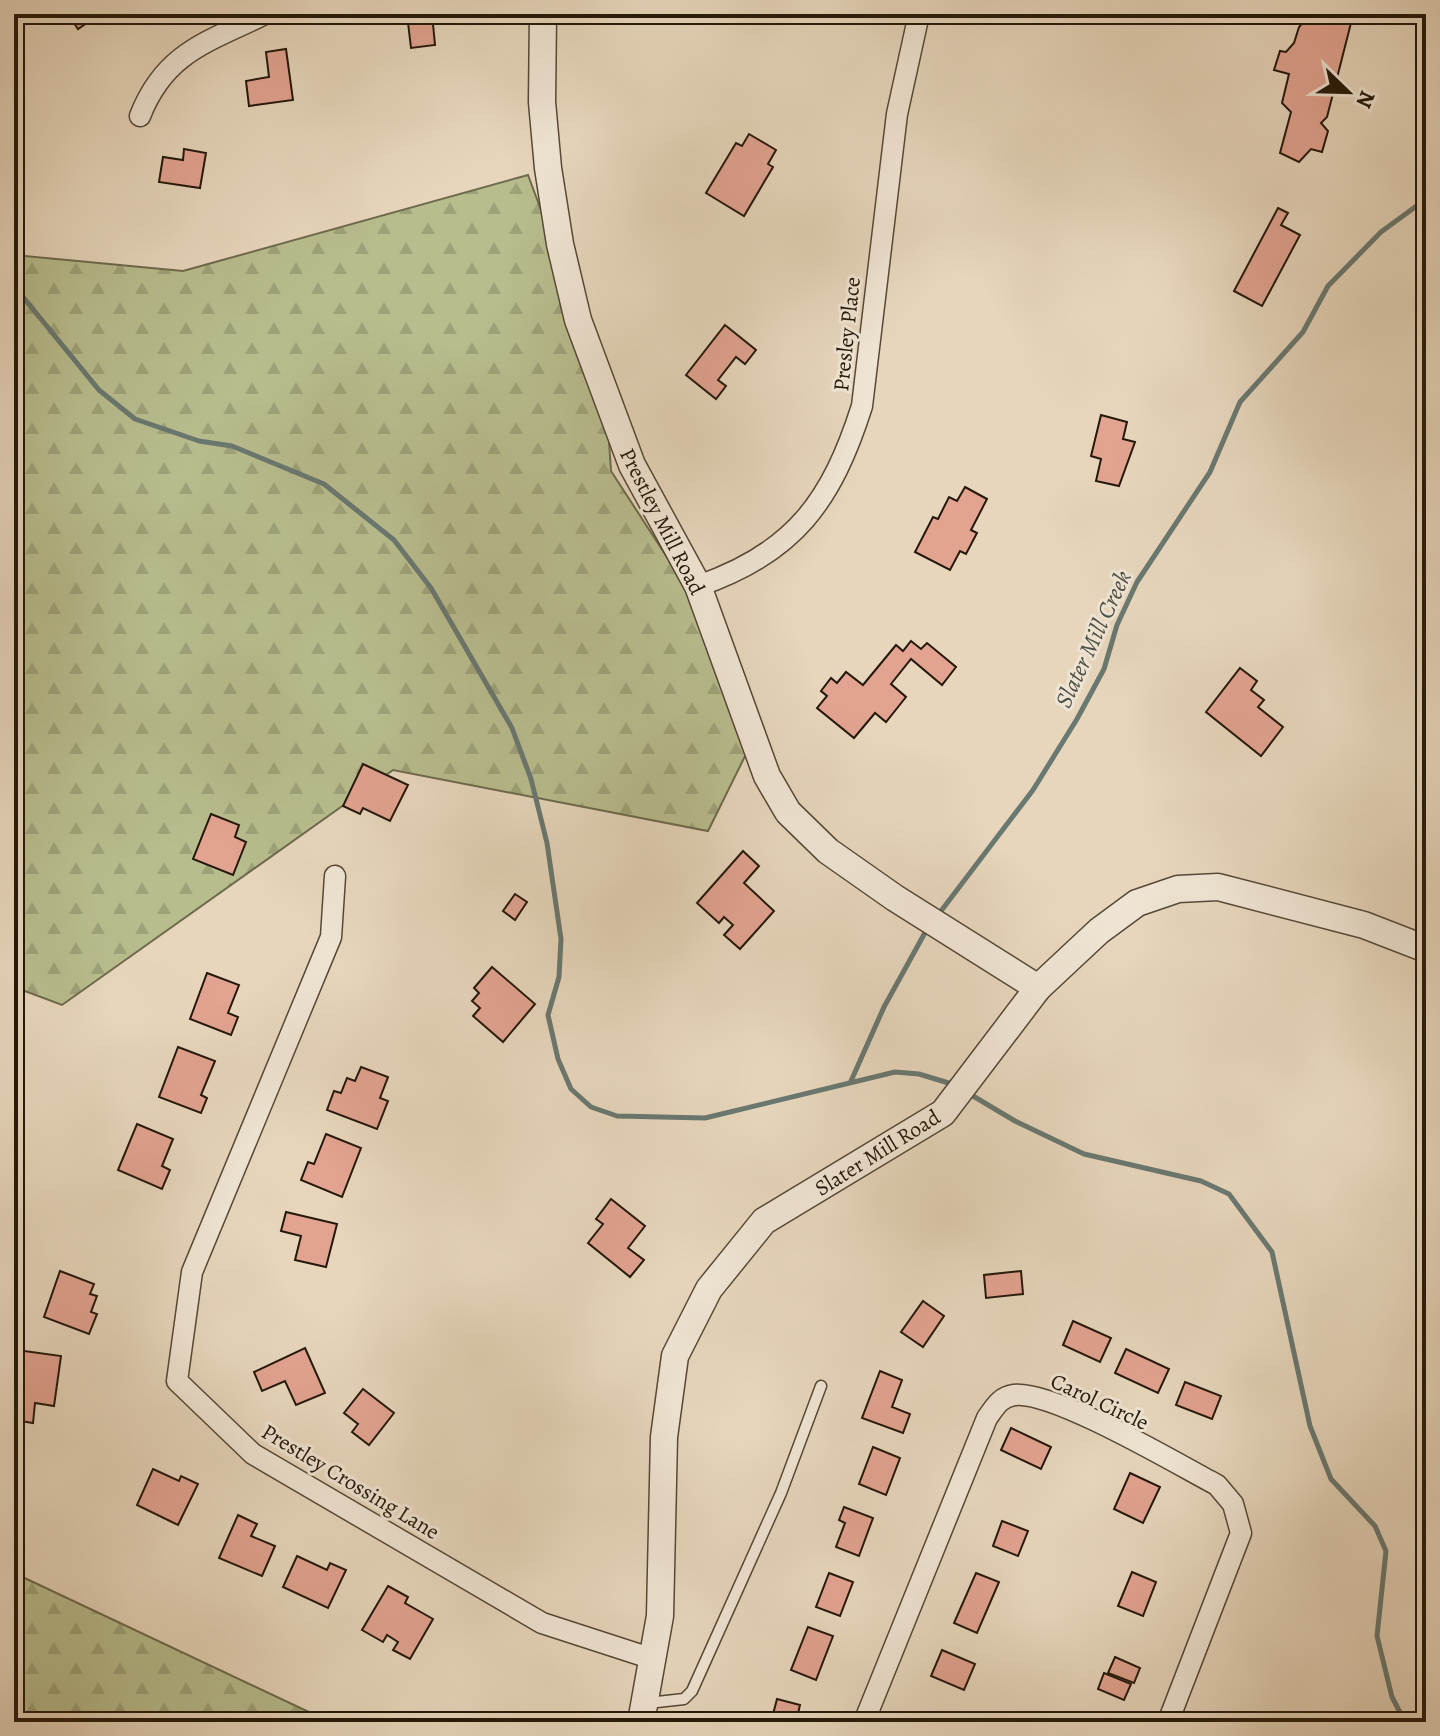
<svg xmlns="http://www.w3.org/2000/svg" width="1440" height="1736" font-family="Alegreya,serif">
<defs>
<pattern id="forest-firs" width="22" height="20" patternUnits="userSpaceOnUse" patternTransform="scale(2)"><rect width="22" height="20" fill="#b8bd8e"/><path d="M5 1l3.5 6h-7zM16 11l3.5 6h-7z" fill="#9ea279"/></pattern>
</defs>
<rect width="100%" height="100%" fill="#e7d6bc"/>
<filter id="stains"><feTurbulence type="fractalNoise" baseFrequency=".0025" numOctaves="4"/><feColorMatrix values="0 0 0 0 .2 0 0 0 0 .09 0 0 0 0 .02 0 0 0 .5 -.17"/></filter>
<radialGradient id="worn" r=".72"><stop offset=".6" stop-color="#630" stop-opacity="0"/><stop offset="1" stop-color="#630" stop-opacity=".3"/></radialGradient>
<g fill="url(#forest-firs)" stroke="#6e6a4c" stroke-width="2">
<polygon points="528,175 605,382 611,471 698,605 753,740 708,831 393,770 62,1005 14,987 14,255 183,271"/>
<polygon points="14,1573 330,1722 14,1722"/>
</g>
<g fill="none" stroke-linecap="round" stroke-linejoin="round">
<g stroke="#697870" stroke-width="5">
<polyline points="14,286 99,390 135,419 199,441 232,446 324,484 394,540 431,588 512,728 531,779 547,843 561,939 559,977 548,1015 558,1059 571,1089 591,1107 617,1116 705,1118 895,1072 919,1074 952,1084"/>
<polyline points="938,915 1033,790 1077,719 1104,669 1117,625 1137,582 1210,472 1240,402 1303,332 1328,286 1381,232 1426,199"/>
<polyline points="851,1081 884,1007 927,929"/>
<polyline points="968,1093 1015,1121 1084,1154 1201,1181 1229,1194 1272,1252 1310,1426 1331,1479 1375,1526 1386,1551 1377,1636 1392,1697 1405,1722"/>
<polyline points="1343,1722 1370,1716 1401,1719"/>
</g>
</g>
<g fill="#e2a391" stroke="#241809" stroke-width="2">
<polygon points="68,14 100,14 78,29"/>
<polygon points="407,14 473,14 474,19 433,24 435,45 411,48"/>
<polygon points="1311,14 1360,14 1351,23 1327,117 1321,123 1328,131 1322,152 1311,149 1299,162 1280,153 1291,112 1282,103 1289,74 1274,70 1280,51 1286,52 1294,43 1299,27"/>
<polygon points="286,49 293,100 249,106 246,81 269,77 266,52"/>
<polygon points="749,134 776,150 768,164 773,167 744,216 706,193 736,143 742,146"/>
<polygon points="184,149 206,153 200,188 159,182 163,157 183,160"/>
<polygon points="1278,208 1288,213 1281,225 1300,235 1262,306 1234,291"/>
<polygon points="725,325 756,350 745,364 736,357 718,380 726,386 716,399 686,375"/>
<polygon points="1101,415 1127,422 1123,439 1135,442 1119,486 1096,481 1101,459 1091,456"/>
<polygon points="965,487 987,499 971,530 977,533 966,554 960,551 950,570 915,552 933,517 938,519 949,497 957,501"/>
<polygon points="911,641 921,649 927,643 956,667 942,685 911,659 891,684 906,697 886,722 875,713 854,738 817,708 827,696 821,691 831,678 837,683 846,672 863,685 896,645 903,651"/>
<polygon points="1240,668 1257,681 1251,690 1264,700 1258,707 1283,727 1261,756 1206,712"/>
<polygon points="363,764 408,785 390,821 363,808 360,814 343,806"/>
<polygon points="211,814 239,825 235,837 246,842 233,875 193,859"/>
<polygon points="743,851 759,866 744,883 774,911 740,949 724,935 733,925 724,917 719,923 697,903"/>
<polygon points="515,894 527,902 515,920 503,911"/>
<polygon points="492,967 535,1004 503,1042 473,1016 480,1008 472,1001 479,993 474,988"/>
<polygon points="207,973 239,985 228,1013 238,1017 231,1035 190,1019"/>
<polygon points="178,1047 215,1061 201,1095 207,1098 201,1113 159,1097"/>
<polygon points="361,1067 388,1077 380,1098 388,1101 377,1129 327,1110 334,1091 341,1093 347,1078 355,1081"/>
<polygon points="137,1124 173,1139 162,1166 170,1170 162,1189 118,1170"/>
<polygon points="326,1134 361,1148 342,1197 301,1180 308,1162 314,1164"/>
<polygon points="611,1199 645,1226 628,1248 644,1260 630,1277 588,1243 603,1224 596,1219"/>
<polygon points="286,1212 337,1224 326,1267 295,1260 301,1236 281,1231"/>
<polygon points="60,1271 94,1284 90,1294 97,1296 91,1312 97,1314 89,1334 44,1317"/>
<polygon points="1021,1271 1023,1294 986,1298 984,1275"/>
<polygon points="923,1301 944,1316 923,1347 901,1332"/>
<polygon points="1073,1321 1111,1338 1100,1362 1063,1345"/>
<polygon points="305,1348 325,1393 296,1405 285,1381 262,1391 254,1372"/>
<polygon points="1126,1349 1169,1369 1158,1393 1115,1373"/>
<polygon points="17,1350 61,1356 54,1406 35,1403 33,1423 14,1420"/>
<polygon points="880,1371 902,1380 892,1407 910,1414 903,1433 862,1418"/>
<polygon points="1185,1382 1221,1396 1212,1419 1176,1405"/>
<polygon points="363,1389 394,1413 369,1445 352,1432 358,1424 344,1413"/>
<polygon points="1011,1428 1051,1447 1041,1469 1001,1450"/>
<polygon points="873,1447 900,1458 886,1495 859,1484"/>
<polygon points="153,1469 179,1481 181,1476 198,1484 178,1525 137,1505"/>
<polygon points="1130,1473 1160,1487 1143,1523 1114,1509"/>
<polygon points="844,1507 873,1518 859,1556 836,1547 845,1523 839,1520"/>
<polygon points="238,1515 257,1524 251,1536 275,1546 262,1576 219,1558"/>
<polygon points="1002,1521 1028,1531 1018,1556 993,1546"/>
<polygon points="297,1556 327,1570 330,1563 346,1570 328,1608 283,1587"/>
<polygon points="1132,1572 1156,1582 1143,1616 1118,1606"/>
<polygon points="829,1573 853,1582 840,1616 816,1607"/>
<polygon points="976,1573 999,1582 977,1633 954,1623"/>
<polygon points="388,1586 408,1597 405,1603 433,1619 410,1659 393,1650 398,1642 387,1635 383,1642 362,1630"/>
<polygon points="808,1627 833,1636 816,1680 791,1670"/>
<polygon points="942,1650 975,1664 964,1690 931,1676"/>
<polygon points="1115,1657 1140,1668 1134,1683 1108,1673"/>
<polygon points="1104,1673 1131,1684 1124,1700 1098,1689"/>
<polygon points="777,1699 800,1705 796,1722 771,1722"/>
</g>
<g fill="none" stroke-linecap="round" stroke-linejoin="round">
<g stroke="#554836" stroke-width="13">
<polyline id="service" points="648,1703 684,1699 692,1691 781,1493 821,1386"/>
</g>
<g stroke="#554836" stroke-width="23">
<g id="minor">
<path d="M140,116C165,52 208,42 265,14"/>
<path d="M698,586C795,553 832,500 862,406L897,114L919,14"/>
<polyline points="335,876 331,937 192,1272 177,1381 253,1454 542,1623 653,1659"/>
<path d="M864,1722L987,1418C995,1407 1000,1397 1014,1395C1053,1390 1177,1464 1217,1485L1233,1504L1241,1533L1168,1722"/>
</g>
</g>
<g stroke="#554836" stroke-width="29">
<g id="tertiary">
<polyline points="543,14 542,102 548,168 560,244 578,320 632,465 698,586 767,776 788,812 828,851 895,898 1038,988"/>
<polyline points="641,1722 660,1616 664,1437 675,1356 709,1289 764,1221 943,1113 1038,988 1099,931 1137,903 1178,889 1218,887 1364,925 1426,949"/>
</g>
</g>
<use href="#service" stroke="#efe4d3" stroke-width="10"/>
<use href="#minor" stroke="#efe4d3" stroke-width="20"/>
<use href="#tertiary" stroke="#efe4d3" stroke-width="26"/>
</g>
<g text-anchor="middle" stroke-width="6" stroke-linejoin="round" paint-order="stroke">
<g font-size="22" fill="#241809" stroke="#efe4d3">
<text transform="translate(846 334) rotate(-84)" y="8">Presley Place</text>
<text transform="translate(663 521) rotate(63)" y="8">Prestley Mill Road</text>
<text transform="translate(877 1152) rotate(-32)" y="8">Slater Mill Road</text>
<text transform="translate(1100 1401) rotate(25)" y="8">Carol Circle</text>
<text transform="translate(351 1481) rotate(31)" y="8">Prestley Crossing Lane</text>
</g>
<g font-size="24" font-style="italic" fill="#4c5045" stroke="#efe4d3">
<text transform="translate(1093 639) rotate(-65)" y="8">Slater Mill Creek</text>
</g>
</g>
<rect width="1440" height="1736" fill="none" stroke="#e7d6bc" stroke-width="48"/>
<rect x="16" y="16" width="1408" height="1704" fill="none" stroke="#241809" stroke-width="4"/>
<rect x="24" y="24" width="1392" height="1688" fill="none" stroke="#241809" stroke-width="2"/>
<g transform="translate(1348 92) rotate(113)" stroke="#efe4d3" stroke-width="6" paint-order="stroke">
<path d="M0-6L14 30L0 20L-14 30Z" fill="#241809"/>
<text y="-12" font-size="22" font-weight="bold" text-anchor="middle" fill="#241809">N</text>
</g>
<rect width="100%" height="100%" filter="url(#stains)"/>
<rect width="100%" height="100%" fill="url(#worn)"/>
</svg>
